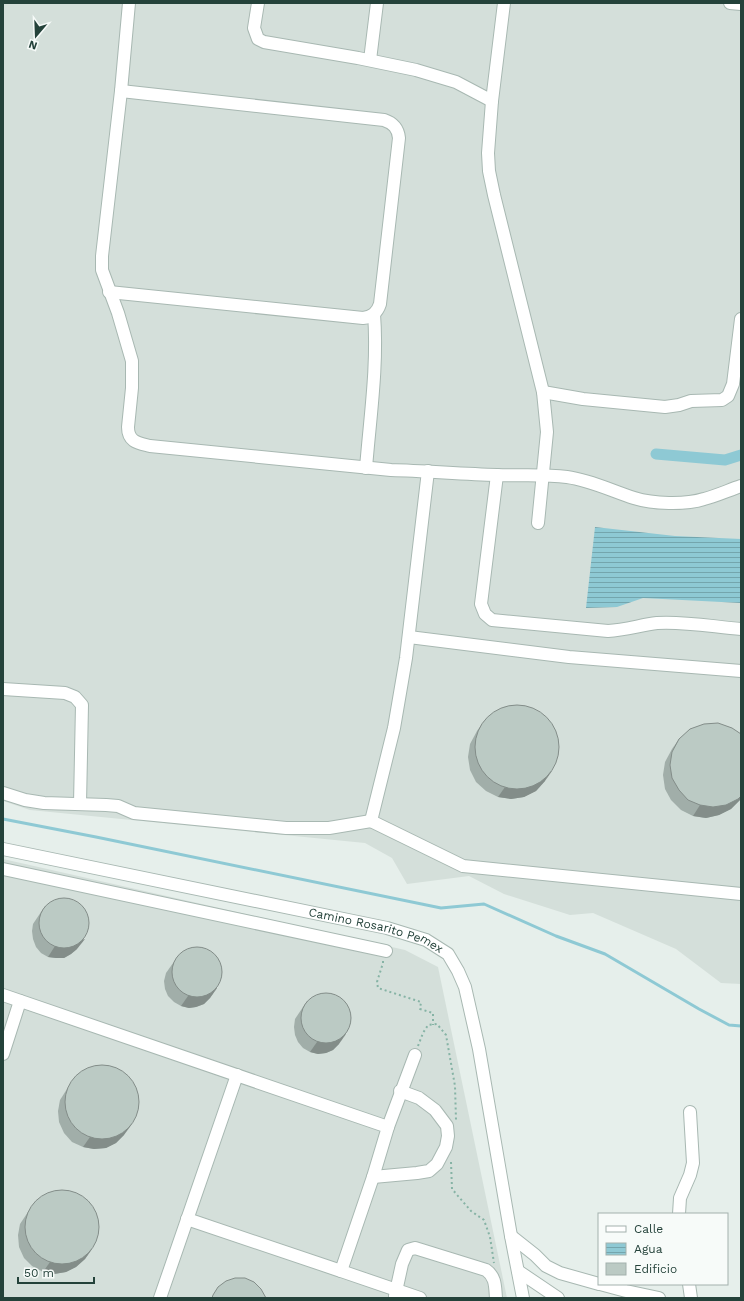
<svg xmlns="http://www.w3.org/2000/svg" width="744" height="1301" font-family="'Work Sans',sans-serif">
<defs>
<pattern id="water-rules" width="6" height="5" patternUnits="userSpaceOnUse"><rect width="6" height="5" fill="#8ec9d4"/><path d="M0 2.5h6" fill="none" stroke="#74a5ad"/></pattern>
</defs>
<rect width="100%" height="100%" fill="#e6efeb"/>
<g fill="#d4dfda">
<polygon points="3,3 741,3 741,984 721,983 676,949 593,913 570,915 504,894 469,876 407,884 392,858 365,843 30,810 3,801"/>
<polygon points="3,859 405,950 438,967 507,1298 3,1298"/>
</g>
<polygon fill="url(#water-rules)" points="595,527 675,536 741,539 741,603 643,598 617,607 586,608"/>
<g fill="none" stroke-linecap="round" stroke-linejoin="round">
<polyline stroke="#8ec9d4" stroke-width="3" points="3,819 96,837 441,908 484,904 556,936 605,954 699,1009 729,1025 741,1026"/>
<polyline stroke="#8ec9d4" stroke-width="11" points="656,454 725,460 741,455"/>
<g stroke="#a8b8b2" stroke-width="14">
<g id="minor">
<path d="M129,3L121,91L102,256V270L118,313L132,361V388L128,427C128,442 138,443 150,446L391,470C426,471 462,474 497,475C521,476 544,474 567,477C590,480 612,491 634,498C653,504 685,505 704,499C716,496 729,490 741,486"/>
<polyline points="258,3 254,28 258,39 264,42 358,58 416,70 456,82 492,101"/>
<polyline points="504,3 492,101 488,153 489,171 494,195 543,392 547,432 538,523"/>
<polyline points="730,3 741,4"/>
<polyline points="370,60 377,3"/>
<path d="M109,292L363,318C372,317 377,313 380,304L399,138C398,128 393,123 384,120L121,91"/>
<polyline points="543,392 583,399 665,407 679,405 691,401 722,400 728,396 733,384 741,319"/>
<path d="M366,468C370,417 378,366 374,314"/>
<polyline points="428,471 406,658 394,728 371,821 463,866 741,894"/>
<path d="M497,475L481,604L485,614L492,620L608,631C625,630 641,625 657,623C683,621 715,627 741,629"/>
<polyline points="409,637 569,657 741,671"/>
<polyline points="3,689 65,693 75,697 82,705 80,804"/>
<polyline points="3,793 25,800 44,803 106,805 118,806 134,813 286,828 329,828 371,821"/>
<path id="s1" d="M3,849L387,928L426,940L448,954L458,971L465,987L479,1049L511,1236L523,1298"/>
<polyline points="3,869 386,951"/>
<polyline points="3,995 388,1127 373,1177 341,1271 420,1298"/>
<polyline points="3,1054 20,1001"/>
<polyline points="388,1127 415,1055"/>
<polyline points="373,1177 417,1173 429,1171 437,1164 446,1147 448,1136 447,1126 435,1110 419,1098 400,1091"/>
<polyline points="679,1214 680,1198 690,1175 693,1163 690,1112"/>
<polyline points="187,1219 341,1271"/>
<polyline points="511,1236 535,1255 546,1266 560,1273 599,1284"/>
<polyline points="518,1271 558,1298"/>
<polyline points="600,1284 626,1291 659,1298"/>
<polyline points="689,1284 691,1298"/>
<path d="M395,1296L402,1264L408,1250L415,1248L486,1270C496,1277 495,1287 496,1298"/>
<polyline points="160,1298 237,1075"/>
</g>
</g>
<g stroke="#86b3a5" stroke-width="2" stroke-dasharray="2 3" stroke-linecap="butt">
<polyline points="383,961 383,963 377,982 378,988 421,1002 420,1009 433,1013 433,1025"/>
<polyline points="418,1046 423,1033 428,1025 437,1024 446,1035 455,1086 456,1120"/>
<polyline points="451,1162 452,1189 471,1211 484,1220 490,1237 494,1263"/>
</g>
<use href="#minor" stroke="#fff" stroke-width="12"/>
</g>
<g fill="#a1aea9">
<polygon points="484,721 545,781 536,791 524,797 511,799 498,797 486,791 476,782 470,770 468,757 470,744 477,731"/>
<polygon points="741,734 741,799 731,809 719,815 706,818 693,816 681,810 671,800 665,789 663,775 665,762 672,749 679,739"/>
<polygon points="45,906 77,949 71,954 64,958 56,958 48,957 41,953 36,947 33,939 32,931 33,924"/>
<polygon points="178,956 217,988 210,998 204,1004 196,1007 189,1008 181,1006 174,1002 168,996 165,989 164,981 166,973"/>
<polygon points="307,1001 339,1044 333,1050 326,1053 318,1054 310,1052 303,1048 298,1042 295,1035 294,1027 295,1019"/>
<polygon points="74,1078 124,1135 116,1143 106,1148 94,1149 83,1147 72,1142 64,1133 59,1122 58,1111 60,1100"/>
<polygon points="34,1203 92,1249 85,1259 76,1267 66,1272 54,1274 43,1272 32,1266 24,1258 19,1247 18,1235 20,1224"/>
</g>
<g fill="#838d89">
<polygon points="552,771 545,781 536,791 524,797 511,799 498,797 505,787"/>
<polygon points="741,796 740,800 731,809 719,815 706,818 693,816 700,805"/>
<polygon points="85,939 77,949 71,954 64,958 56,958 48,957 55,946"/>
<polygon points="217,988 210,998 204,1004 196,1007 189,1008 181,1006 188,996"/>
<polygon points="346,1034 339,1044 333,1050 326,1053 318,1054 310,1052 317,1042"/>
<polygon points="132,1124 124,1135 116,1143 106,1148 94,1149 83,1147 90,1137"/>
<polygon points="92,1249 85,1259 76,1267 66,1272 54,1274 43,1272 50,1262"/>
</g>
<g fill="#bbcac4" stroke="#838d89">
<circle cx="517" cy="747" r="42"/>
<polygon points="718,723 732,728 741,734 741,796 738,799 726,805 713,807 700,805 688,800 679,790 672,778 670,765 672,752 679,739 690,729 704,724"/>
<circle cx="64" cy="923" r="25"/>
<circle cx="197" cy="972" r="25"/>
<circle cx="326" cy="1018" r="25"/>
<circle cx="102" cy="1102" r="37"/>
<circle cx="62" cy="1227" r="37"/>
<polygon points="235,1278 245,1278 254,1282 261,1289 266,1298 212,1298 213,1295 218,1287 226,1281"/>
</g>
<g text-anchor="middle" stroke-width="3" stroke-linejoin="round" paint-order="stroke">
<g font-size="12" fill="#24423a" stroke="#f7fbf9">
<text dy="4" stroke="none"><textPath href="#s1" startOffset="382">Camino Rosarito Pemex</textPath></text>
</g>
</g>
<rect width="744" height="1301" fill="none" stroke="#24423a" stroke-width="8"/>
<rect x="598" y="1213" width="130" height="72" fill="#f7fbf9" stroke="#a3b1ad"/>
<rect x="606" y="1226" width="20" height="6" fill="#ffffff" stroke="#a3b1ad"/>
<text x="634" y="1233" font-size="12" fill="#24423a">Calle</text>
<rect x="606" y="1243" width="20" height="12" fill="url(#water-rules)" stroke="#a3b1ad"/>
<text x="634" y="1253" font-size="12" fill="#24423a">Agua</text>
<rect x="606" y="1263" width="20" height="12" fill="#bbcac4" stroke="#a3b1ad"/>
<text x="634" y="1273" font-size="12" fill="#24423a">Edificio</text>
<g transform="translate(36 36) rotate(199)" stroke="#f7fbf9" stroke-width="3" paint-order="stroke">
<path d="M0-3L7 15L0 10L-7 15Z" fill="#24423a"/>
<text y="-6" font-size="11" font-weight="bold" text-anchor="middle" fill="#24423a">N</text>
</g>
<path d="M18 1277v6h76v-6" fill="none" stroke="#24423a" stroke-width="2"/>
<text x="24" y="1277" font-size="12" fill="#24423a" stroke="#f7fbf9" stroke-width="3" paint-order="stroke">50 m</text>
</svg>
